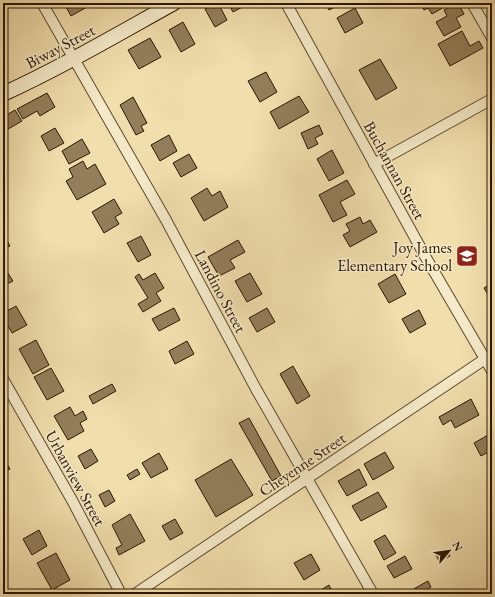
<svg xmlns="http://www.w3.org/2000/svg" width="495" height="597" font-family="'EB Garamond',serif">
<rect width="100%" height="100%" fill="#f0deac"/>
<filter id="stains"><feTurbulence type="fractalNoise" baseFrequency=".005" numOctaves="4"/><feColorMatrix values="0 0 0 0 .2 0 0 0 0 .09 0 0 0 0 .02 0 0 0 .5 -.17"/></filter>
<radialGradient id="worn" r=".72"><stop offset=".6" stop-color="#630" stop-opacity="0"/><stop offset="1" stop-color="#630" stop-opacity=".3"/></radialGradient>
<g fill="#927e5a" stroke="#2d1602">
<polygon points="64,3 84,3 87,7 71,16"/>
<polygon points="216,3 218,3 227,20 215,27 205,9"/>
<polygon points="228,3 250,3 233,12"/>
<polygon points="325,3 343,3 329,10"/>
<polygon points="420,3 445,3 446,6 432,14 428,8 424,10"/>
<polygon points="457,3 458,3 464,14 456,18 461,27 444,36 436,22 447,16 444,10"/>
<polygon points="355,8 363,23 345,33 337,18"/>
<polygon points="183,22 195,44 181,52 169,30"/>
<polygon points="462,31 470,46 479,41 483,48 450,66 438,44"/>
<polygon points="150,38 161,57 139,69 128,50"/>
<polygon points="380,59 397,88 376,100 359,70"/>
<polygon points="266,72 277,92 260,102 248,81"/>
<polygon points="47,93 55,107 40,116 37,111 23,119 17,109"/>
<polygon points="299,96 309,112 279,129 270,112"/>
<polygon points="133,97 147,123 141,126 144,131 136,135 120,105"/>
<polygon points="15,110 22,121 3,132 3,117"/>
<polygon points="319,125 323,134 315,138 318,144 308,149 301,133"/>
<polygon points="55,128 64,143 49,151 41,136"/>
<polygon points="169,135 177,151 160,161 151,145"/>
<polygon points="82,139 90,153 69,164 62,151"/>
<polygon points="332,150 344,173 329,181 317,159"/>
<polygon points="189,154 197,168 181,177 173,163"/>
<polygon points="83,161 87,169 95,164 106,184 77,200 66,181 73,177 69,169"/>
<polygon points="347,180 355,194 340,202 347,215 333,222 319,195"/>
<polygon points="207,188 212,196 220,191 228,207 204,221 191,198"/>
<polygon points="114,199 122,213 115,217 119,224 104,233 92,212"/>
<polygon points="360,217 363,224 370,220 377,232 350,247 343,235 350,231 346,224"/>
<polygon points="4,235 10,246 3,249 3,236"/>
<polygon points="141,236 151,255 138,262 127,243"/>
<polygon points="238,240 245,252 230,260 235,268 219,276 208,257"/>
<polygon points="4,267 13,281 3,286 3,268"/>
<polygon points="155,273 164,288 156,293 161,301 143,312 138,304 148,298 135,277 139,274 143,280"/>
<polygon points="250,273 262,294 247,302 235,281"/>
<polygon points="395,274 406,294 389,303 378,284"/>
<polygon points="492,283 492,301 484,288"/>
<polygon points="16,306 27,325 12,333 3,317 3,313"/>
<polygon points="174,308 180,320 159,331 152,319"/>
<polygon points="267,308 275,322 257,332 249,318"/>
<polygon points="419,310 426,324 410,333 402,319"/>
<polygon points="36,340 49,365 33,374 19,349"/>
<polygon points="187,341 194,354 175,364 169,351"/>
<polygon points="293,366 310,396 297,404 280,374"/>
<polygon points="51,368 64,391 47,400 34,377"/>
<polygon points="112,384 116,391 93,404 89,396"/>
<polygon points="471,399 479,415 455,428 451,420 443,425 439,417"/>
<polygon points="70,407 75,416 83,411 87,419 80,423 84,431 68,440 54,416"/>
<polygon points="249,418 281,476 272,481 239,423"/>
<polygon points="490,434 492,438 492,450 481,456 474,443"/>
<polygon points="91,449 98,461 85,469 78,456"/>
<polygon points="385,452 394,468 373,480 364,464"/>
<polygon points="159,453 168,469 151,478 142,463"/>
<polygon points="3,457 10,469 3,473"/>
<polygon points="231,459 253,495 216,517 195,480"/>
<polygon points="137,469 140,474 130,480 127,475"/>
<polygon points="359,469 367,485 347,496 338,481"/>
<polygon points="492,480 492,493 487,483"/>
<polygon points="109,490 115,501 105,507 99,495"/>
<polygon points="378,492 387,507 361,521 352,506"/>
<polygon points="130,514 145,541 119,555 116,548 122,545 112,525"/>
<polygon points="175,519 183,533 170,540 162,526"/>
<polygon points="39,530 47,546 32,555 23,539"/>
<polygon points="385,535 396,553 384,560 374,541"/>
<polygon points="447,550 450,556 439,561 436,555"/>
<polygon points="56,553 70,580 52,590 37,563"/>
<polygon points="311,554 320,570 304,580 294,563"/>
<polygon points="405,556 412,569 394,578 387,566"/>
<polygon points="428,581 431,587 424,591 426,594 412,594 410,591"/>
<polygon points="329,585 333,594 317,594 316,593"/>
</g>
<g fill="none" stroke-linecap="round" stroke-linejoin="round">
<g stroke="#5e482c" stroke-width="12">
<g id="street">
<polyline points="42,3 166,220 256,389 373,594"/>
<polyline points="286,3 425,256 492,371"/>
<polyline points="472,3 492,38"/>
<polyline points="374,164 492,99"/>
<polyline points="3,379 73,502 121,594"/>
<polyline points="135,594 485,359"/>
</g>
</g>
<g stroke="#2d1602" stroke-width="16">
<path id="secondary" d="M3,94C62,67 118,34 174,3"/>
</g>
<use href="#street" stroke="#f5eac9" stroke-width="10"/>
<use href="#secondary" stroke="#f5eac9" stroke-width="14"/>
</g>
<defs>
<g id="school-square" transform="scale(1.15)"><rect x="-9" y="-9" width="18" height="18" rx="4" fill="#8f2418" stroke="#f5eac9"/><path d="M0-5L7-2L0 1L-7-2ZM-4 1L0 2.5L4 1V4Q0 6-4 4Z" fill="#fff"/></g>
</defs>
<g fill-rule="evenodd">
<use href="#school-square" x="467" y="256"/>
</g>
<g text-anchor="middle" stroke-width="3" stroke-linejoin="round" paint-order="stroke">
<g font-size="16" fill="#2d1602" stroke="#f5eac9">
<text transform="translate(60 46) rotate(-28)" y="6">Biway Street</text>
<text transform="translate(395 170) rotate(61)" y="6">Buchannan Street</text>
<text transform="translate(221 291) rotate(62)" y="6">Landino Street</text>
<text transform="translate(302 464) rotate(-34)" y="6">Cheyenne Street</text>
<text transform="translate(76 478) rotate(61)" y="6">Urbanview Street</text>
</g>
<g font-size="16" fill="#2d1602" stroke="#f5eac9" text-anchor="end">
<text x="452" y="253">Joy James<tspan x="452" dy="18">Elementary School</tspan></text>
</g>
</g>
<rect width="495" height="597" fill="none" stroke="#f0deac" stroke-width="16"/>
<rect x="4" y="4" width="487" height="589" fill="none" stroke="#2d1602" stroke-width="2"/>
<rect x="8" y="8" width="479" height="581" fill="none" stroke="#2d1602"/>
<g transform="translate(449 551) rotate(61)" stroke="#f5eac9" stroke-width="3" paint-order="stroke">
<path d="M0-3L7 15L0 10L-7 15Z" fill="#2d1602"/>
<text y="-6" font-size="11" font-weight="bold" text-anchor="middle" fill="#2d1602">N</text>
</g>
<rect width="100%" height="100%" filter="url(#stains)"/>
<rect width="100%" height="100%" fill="url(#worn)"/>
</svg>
